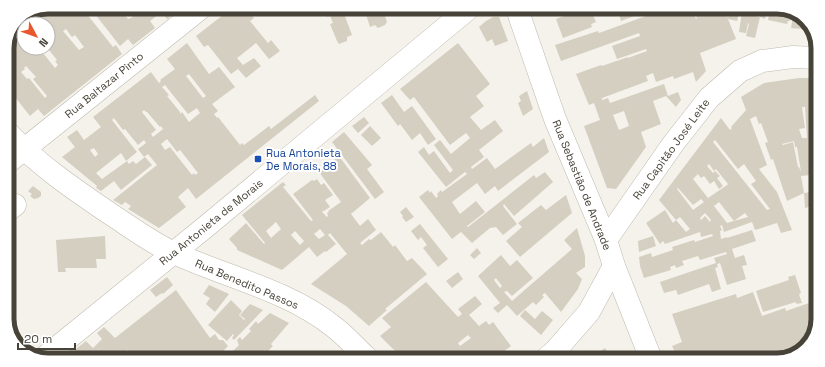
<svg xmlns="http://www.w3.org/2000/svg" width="825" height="367" font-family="'Space Grotesk',sans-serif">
<rect width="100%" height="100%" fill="#f4f2eb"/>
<g fill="#d5cfc1" fill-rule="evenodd">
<path d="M49,7L51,10L53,7H119L128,19L133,17L126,7H154L159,14L150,21L155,28L133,45L128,39L120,46L91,9L88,11L86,13L113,47L116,45L122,54L44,116L38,109L30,116L7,87V52L8,54L11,52L7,45L19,20L24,27V48H39L55,68L58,65L55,61L57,60L49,50L48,51L45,48H48V24H30L24,17ZM66,29L72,37L75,35L84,47L79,50L63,31ZM26,66L36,77L33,79L47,96L45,98L29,78L27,79L21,72L25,69L24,68Z"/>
<polygon points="158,7 178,8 181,8 167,19"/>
<polygon points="232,8 246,8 254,18 250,21 268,43 271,40 280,51 269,59 256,43 241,55 237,58 243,65 254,58 261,66 246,78 238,69 231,74 208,45 204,47 196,36"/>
<polygon points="324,8 351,8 343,11 352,35 347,37 347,41 339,44 337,41 330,24 333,23 330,16 327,17"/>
<polygon points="364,8 382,8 387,22 385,25 378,28 375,25 370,27"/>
<polygon points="582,9 586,9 588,15 592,13 596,22 591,24 592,27 563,38 556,19"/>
<path d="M617,9L692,10L696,19L697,18L695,14L704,10H725L728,18L730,10H740L737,21L728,19L736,39L700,53L706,71L696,82L693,72L674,79L673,76L656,82L653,73L646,76L648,81L602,98V100L608,98L610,103L664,84L668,96L678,92L681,100L676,107L666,96L653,101L661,124L641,132L646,147L616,189L607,188L584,126L600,120L594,103L589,105L576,74L601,65L602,66L628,57V58L647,51L646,49L617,59L612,46L640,36L639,33L561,61L555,45L598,31L599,33L646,16L645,12L621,21ZM624,111L629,126L619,130L613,115Z"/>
<polygon points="762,10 767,10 765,19 760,17 755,38 746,36 749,24 748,23 746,33 739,32 742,12 760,17"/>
<polygon points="770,10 792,10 790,21 788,21 787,24 768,20"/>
<polygon points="794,11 811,25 813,30 791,28"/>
<polygon points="493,17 499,17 508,41 495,46 492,39 487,42 479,27 486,21"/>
<path d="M187,43L209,74L219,67L235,87L212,104L218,111L214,114L217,118L218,117L240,145L242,143L244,145L269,126L271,129L315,95L319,101L196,199L188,188L178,197L186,207L159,228L128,209L131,206L125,202L122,205L113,200L157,165L148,154L144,157L138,149L146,143L144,140L138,145L125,129L123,130L114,118L112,120L137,152L126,161L121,153L96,173L102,179L127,161L129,164L133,161L136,164L145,157L152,165L121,190L114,181L101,191L96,188L97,186L62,157L75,147L67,137L77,130L84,140L101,127L93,117L151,72L159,83L161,81L160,80L175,69L167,59ZM189,74L206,96L203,98L186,76ZM165,85L188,114L197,108L200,113L189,122L182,112L180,114V112L167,96L169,95L162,87ZM144,110L146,112H147L160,127L161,126L163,129L153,137L151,134L156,130L142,112ZM167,139L177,152L180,150L198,173L195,175L194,173L192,175L170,147L165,150L161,144ZM94,148L98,154L95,157L90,150Z"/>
<polygon points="458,43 490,84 476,96 484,106 470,117 481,130 495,120 503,131 479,150 484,157 471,167 472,169 487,158 495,169 531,143 533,147 544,138 549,152 498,191 495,186 485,194 477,183 452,202 460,214 476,201 485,212 467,226 468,227 534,175 536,178 545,172 553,182 514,216 504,204 503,206 517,224 503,235 496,227 490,228 472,243 461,232 452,239 419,197 428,190 430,193 431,191 436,198 438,196 437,194 441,190 442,192 467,174 465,172 446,187 418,152 424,147 429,155 434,151 450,173 453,170 434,145 440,140 451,154 470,138 466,133 450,145 414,97 410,100 400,89"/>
<path d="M799,78H813L812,90L817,91L816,185H811L810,175L801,176L804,193L787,201L773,159L771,160L765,143L768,142L761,123L759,124L756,116L750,119L767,165L759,169L777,192L792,230L781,233L777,223L755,230L752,222L724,232L722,225L720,226L722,230L720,231L721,239L727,237V238L752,230L756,241L732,249L735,258L744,255L747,265L742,266L746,279L727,285L720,263L717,264L718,267L715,268L721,289L712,292L709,284L678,295L676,290L664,293L660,282L716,263L714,258L727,254L726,252L700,260L698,256L682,261L684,265L676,268L675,265L670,267L671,270L644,278L640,266L639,257L651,253L652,257L673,250L672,247L694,240L695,242L713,236L712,234L701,237L700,232L665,244L663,241L660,244L646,223L665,210L673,223L676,220L686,232L690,229L680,217L676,220L659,200L721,118L730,130L732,128L731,127L746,110L741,97L764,83ZM802,107H805L807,138H802L799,129L805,128ZM715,140L738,169L744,164L756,181L751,184L770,209L767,210L713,142ZM794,141L795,147H797L801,172L799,167H798L793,142L783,145L782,144ZM709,164L714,171L716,169L728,184L730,183L708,198L693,179L698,174L701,178L704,176L710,184L714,181L719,189L723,186L717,178L720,176L715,171L713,173L707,166ZM678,188L693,205L701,199L704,202L693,210L677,189ZM719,202L734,221L745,213L748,217L727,223L714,206ZM705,213L711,220L710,222L705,216L701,220L700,218Z"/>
<polygon points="527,91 533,109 523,116 518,103 521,101 519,96"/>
<polygon points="392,95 404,112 412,106 436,139 428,145 420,133 412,140 400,124 398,126 381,103"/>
<polygon points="364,117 369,123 358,133 352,126"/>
<polygon points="370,126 381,138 372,146 361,135"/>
<polygon points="344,132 372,165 367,169 384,192 375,199 332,142"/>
<path d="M339,156L370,198L351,214L360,226L368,219L376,230L360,243L362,245L369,239L371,240L381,232L393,247L395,245L407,261L412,258L427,274L385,309L387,310L369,326L346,306L311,284L347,254L330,233L328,235L336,244L326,252L325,251L317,257L309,247L282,270L237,250V248L229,239L246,223L264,244L265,243L242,215L283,182L286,185L283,187L311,221L313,220L293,194L312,180L314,181L317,179L321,185L324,183L333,195L325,200L330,207L322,212L327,217L328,216L327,213L329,212L328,211L341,202L319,172ZM276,222L281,229L271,238L266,231ZM320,229L325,235L319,239L314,234ZM295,231L304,241L300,245L291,235Z"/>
<polygon points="33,186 41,192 41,196 38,198 34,199 30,196 32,194 28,191"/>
<polygon points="811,192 812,206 805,208 804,193"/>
<polygon points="566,195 572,213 520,257 506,241 522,227 518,223 541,205 546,210"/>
<polygon points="406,207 414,217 406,222 402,217 403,216 400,212"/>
<polygon points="814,210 816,212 816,222 814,223 813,211"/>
<polygon points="420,224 448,259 438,267 423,248 427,245 421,237 418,240 411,231"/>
<path d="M577,228L585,256V267L576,273L582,279L578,289L561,312L545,293L542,295L544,297L536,305L533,302L517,316L507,305L498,313L493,308L500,303L478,276L501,255L510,266L517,260L533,278L512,296L507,291L504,292L512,301L572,249L564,240ZM496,278L502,286L500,288L494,280Z"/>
<polygon points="105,236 106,259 96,259 97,268 65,268 66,272 58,272 56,240"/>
<polygon points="653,236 656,246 639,252 638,241"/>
<polygon points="477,248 481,253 474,259 470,255"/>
<polygon points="458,272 463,279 452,288 446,281"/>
<polygon points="815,274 815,294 809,276"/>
<polygon points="795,275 801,293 799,294 802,303 796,304 796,302 763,312 756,291 789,280 788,277"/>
<polygon points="167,277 173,285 163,294 162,293 156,297 150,290"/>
<path d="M426,282L458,317L462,314L458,309L475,296L482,304L469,315L479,326L486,321L489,325L493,322L511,346L499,355L497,353L490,359H458L463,355L461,352L453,359H450L446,353L445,354L448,359L402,358L380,336L391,327L382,318ZM468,335L471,338L460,346L458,343Z"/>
<polygon points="209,285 229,294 215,312 206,304 210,298 203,294"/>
<polygon points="176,290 210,338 215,334 219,340 223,340 228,346 216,358 134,357 127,350 121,355 123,357 66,357 86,341 93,348 102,339 97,333 104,327 115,338"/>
<polygon points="753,292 762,316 785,308 786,311 812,302 811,300 815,298 815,335 811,339 808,341 807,339 802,341 803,344 807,342 808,344 800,353 777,360 679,360 672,346 682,342 672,314 736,294 737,298"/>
<polygon points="231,300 242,311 239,315 244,320 245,319 240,315 250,304 263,310 234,340 232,338 234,335 233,334 227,341 208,325"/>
<polygon points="525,310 535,319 542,311 553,320 541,335 520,316"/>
<polygon points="270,313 289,323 271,344 273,346 267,352 264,350 258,356 260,358 233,358 229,355 239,345 237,340 240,337 242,340 251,331 249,329 256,321 258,324"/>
<polygon points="605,348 613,359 589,359"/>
<polygon points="318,352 323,358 302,358 308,354 310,354 312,356"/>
</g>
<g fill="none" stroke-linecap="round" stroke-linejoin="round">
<g stroke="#bfbaae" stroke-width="23">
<g id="minor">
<polyline points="517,9 555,119 606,240 614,266 651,359"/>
<path d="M7,132C38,165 75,190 112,215C132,228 152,243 174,253C226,277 288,290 334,327C346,336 356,348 367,358"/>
<polyline points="7,163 201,8"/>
<polyline points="7,211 15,205"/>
<polyline points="606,240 673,144 709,98 740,71 762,61 793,57 818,58"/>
<polyline points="45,357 203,229 468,9"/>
<polyline points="546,359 556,350 589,312 614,266"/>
</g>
</g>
<use href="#minor" stroke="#fff" stroke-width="22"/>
</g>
<rect fill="#1a4fb4" stroke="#fff" stroke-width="1.5" x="254" y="155" width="8" height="8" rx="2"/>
<g text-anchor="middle" stroke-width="4" stroke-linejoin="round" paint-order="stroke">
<g font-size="11" fill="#484339" stroke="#fff">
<text transform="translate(104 85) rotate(-39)" y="4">Rua Baltazar Pinto</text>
<text transform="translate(671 149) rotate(-54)" y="4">Rua Capitão José Leite</text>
<text transform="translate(582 185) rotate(68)" y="4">Rua Sebastião de Andrade</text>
<text transform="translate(211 222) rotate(-39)" y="4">Rua Antonieta de Morais</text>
<text transform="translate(247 284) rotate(23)" y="4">Rua Benedito Passos</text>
</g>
<g font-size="11" fill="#164399" stroke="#fff" text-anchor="start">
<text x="266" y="157">Rua Antonieta<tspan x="266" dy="13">De Morais, 88</tspan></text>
</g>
</g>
<path d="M0 0H825V367H0ZM48 14H777A34 34 0 0 1 811 48V319A34 34 0 0 1 777 353H48A34 34 0 0 1 14 319V48A34 34 0 0 1 48 14Z" fill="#fff" fill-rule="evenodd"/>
<path fill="none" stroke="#484339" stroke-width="5" d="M48 14H777A34 34 0 0 1 811 48V319A34 34 0 0 1 777 353H48A34 34 0 0 1 14 319V48A34 34 0 0 1 48 14Z"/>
<g transform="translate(36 36) rotate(131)"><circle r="19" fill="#ffffff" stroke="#b6b4b0"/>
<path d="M0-3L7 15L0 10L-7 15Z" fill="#e9582d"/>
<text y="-6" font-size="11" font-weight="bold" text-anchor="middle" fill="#484339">N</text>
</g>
<path d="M18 343v6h57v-6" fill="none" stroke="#484339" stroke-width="2"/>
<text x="24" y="343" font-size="12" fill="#484339" stroke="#ffffff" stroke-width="3" paint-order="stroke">20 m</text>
</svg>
